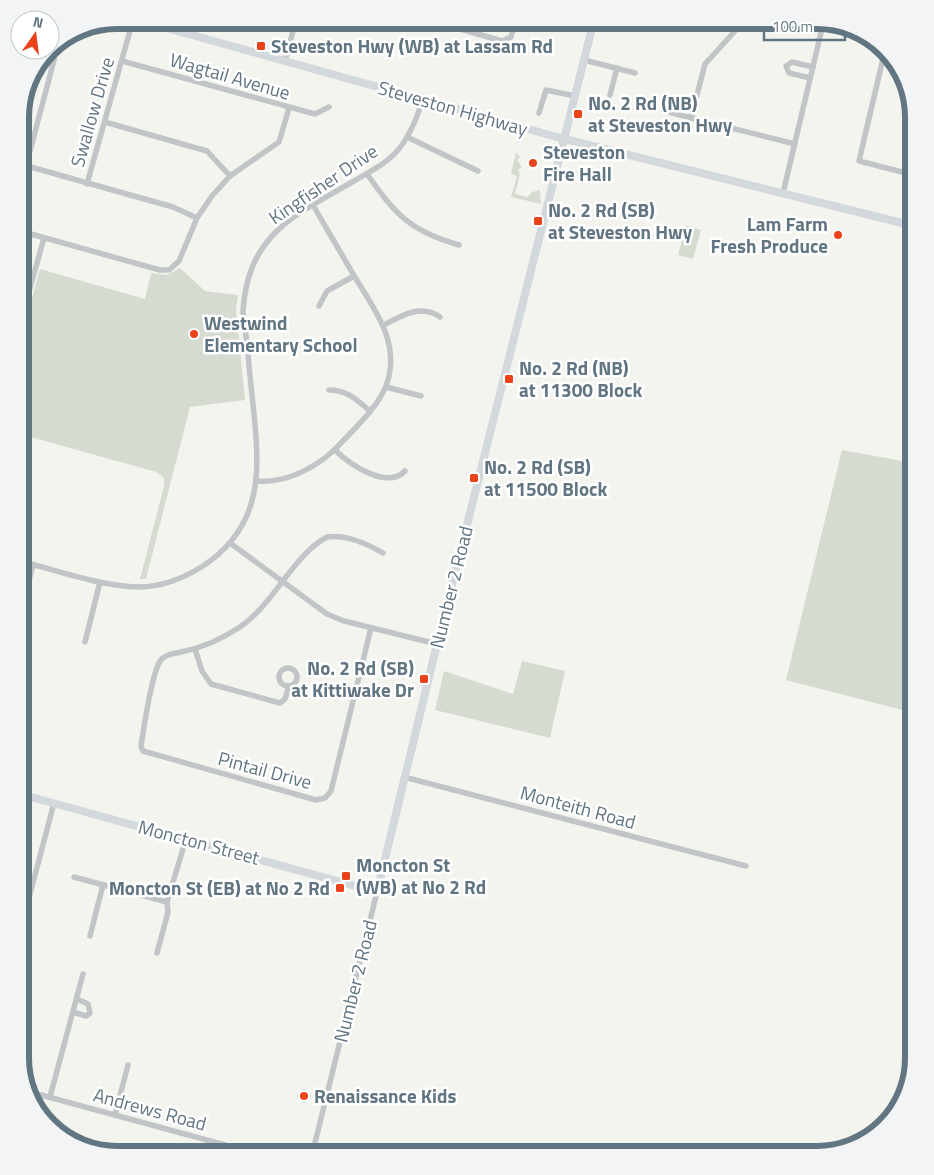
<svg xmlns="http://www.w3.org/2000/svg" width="934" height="1175" font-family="'Titillium Web',sans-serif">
<rect width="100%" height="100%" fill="#f4f4ef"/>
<g fill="#d5dbd0">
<polygon points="516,152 520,157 517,160 522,167 518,170 520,174 515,194 528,197 532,192 540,190 541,204 511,197 517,176 511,174"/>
<polygon points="686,225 701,230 693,259 678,255"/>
<polygon points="180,268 205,291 238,295 236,309 245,400 190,407 146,579 140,579 164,486 164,478 156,472 20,434 20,343 40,269 145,299 151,273 167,275"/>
<polygon points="842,450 914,463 914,713 786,680"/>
<polygon points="522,661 565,671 550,738 435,710 444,671 513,694"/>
</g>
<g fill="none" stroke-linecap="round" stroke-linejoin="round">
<g stroke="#c1c5c8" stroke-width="5.5">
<polyline points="429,20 502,41 511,37 516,20"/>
<polyline points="745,20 705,64 691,118 795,144"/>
<polyline points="885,50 859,161 914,175"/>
<polyline points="584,60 635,73"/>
<polyline points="122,61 315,114 329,107"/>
<polyline points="285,61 296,20"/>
<polyline points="810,78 789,73 786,66 792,62 813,67"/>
<polyline points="610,95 617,68"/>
<polyline points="539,113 546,90 575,96"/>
<polyline points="691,118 669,112 667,106 673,103 693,108"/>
<polyline points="105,122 207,151 230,176"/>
<polyline points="407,137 478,171"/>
<polyline points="20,164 173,207 197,218"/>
<polyline points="26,166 57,49"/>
<path d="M367,174C396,215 410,231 459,245"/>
<polyline points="87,184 133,20"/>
<polyline points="783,193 824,20"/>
<polyline points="20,231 160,270 169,270 179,261 197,218 212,196 230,176 279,142 289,108"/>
<polyline points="319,306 327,291 354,276"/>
<polyline points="20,324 44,238"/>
<path d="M384,325C402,315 421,304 440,317"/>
<polyline points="386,387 421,396"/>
<path d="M329,390C347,390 357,400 370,411"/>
<path d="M335,450C349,464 387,490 405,471"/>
<path d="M257,481C288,484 321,465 341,443C357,426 377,408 386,386C402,343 374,309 353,274C340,251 326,228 313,205"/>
<polyline points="230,543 327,614 344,621 437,644"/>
<path d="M20,561C59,571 99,586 139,587C162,587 184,578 203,566C268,523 259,462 252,395C249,368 247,340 243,312C247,234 294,216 354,181C369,172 386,164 398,150C410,136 417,118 423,99"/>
<polyline points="20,616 33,565"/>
<path d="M371,628L331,791L325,798L316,800L143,751L141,746C144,727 151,676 160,661C165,654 173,654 181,652C202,648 222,639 240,627C274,604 293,555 327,537C345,534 368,544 383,553"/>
<polyline points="85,642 100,582"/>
<polyline points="195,649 202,671 211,684 280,703 285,699 289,686"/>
<circle cx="288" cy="677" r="9"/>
<polyline points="20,707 27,710"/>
<polyline points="404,777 746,866"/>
<polyline points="74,877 167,902"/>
<polyline points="167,902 186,839"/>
<polyline points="20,932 54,803"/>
<polyline points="90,936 103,885"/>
<polyline points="157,953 168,912 167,902"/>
<polyline points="73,1012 86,1016 90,1013 88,1004 77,999"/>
<polyline points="30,1092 262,1155"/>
<polyline points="50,1097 83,974"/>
<polyline points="115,1115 128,1065"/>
<polyline points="312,1155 377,892"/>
</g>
<g stroke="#d2d8dc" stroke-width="8">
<polyline points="138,20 557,137 914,226"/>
<polyline points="20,794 377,892 437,644 594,20"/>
</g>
</g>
<g fill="#ea4219" stroke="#fff" stroke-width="2">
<rect x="256" y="41" width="10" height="10" rx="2.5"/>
<rect x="573" y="109" width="10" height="10" rx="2.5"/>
<circle cx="533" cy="163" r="5"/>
<rect x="533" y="216" width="10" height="10" rx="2.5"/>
<circle cx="838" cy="235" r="5"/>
<circle cx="194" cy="334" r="5"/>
<rect x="504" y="374" width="10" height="10" rx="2.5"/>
<rect x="469" y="473" width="10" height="10" rx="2.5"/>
<rect x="419" y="674" width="10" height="10" rx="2.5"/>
<rect x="341" y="871" width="10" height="10" rx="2.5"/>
<rect x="335" y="883" width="10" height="10" rx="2.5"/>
<circle cx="304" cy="1096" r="5"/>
</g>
<g text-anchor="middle" stroke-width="5" stroke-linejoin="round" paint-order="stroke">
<g font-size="19" font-weight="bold" fill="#617582" stroke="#fff" text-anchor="start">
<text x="271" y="53">Steveston Hwy (WB) at Lassam Rd</text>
<text x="588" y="110">No. 2 Rd (NB)<tspan x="588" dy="22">at Steveston Hwy</tspan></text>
<text x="543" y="159">Steveston<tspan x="543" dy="22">Fire Hall</tspan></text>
<text x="548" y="217">No. 2 Rd (SB)<tspan x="548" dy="22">at Steveston Hwy</tspan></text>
<text x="828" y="231" text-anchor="end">Lam Farm<tspan x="828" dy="22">Fresh Produce</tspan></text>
<text x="204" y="330">Westwind<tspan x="204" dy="22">Elementary School</tspan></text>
<text x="519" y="375">No. 2 Rd (NB)<tspan x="519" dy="22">at 11300 Block</tspan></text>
<text x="484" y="474">No. 2 Rd (SB)<tspan x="484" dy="22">at 11500 Block</tspan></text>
<text x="414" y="675" text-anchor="end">No. 2 Rd (SB)<tspan x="414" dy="22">at Kittiwake Dr</tspan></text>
<text x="356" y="872">Moncton St<tspan x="356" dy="22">(WB) at No 2 Rd</tspan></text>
<text x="330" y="895" text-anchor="end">Moncton St (EB) at No 2 Rd</text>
<text x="314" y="1103">Renaissance Kids</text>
</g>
<g font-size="19" fill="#617582" stroke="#fff">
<text transform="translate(230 76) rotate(16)" y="7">Wagtail Avenue</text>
<text transform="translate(453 108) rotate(16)" y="7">Steveston Highway</text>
<text transform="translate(92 112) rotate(-74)" y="7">Swallow Drive</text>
<text transform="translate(323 184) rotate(-34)" y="7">Kingfisher Drive</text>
<text transform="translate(451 587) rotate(-76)" y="7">Number 2 Road</text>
<text transform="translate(265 770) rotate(15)" y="7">Pintail Drive</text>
<text transform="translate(578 807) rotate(15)" y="7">Monteith Road</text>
<text transform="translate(199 842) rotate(15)" y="7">Moncton Street</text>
<text transform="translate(355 981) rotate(-76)" y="7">Number 2 Road</text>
<text transform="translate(150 1109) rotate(15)" y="7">Andrews Road</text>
</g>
</g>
<path d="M0 0H934V1175H0ZM117 29H817A88 88 0 0 1 905 117V1058A88 88 0 0 1 817 1146H117A88 88 0 0 1 29 1058V117A88 88 0 0 1 117 29Z" fill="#f2f4f5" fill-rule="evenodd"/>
<path fill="none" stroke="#617582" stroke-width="6" d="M117 29H817A88 88 0 0 1 905 117V1058A88 88 0 0 1 817 1146H117A88 88 0 0 1 29 1058V117A88 88 0 0 1 117 29Z"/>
<g transform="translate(35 35) rotate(14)"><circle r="24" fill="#ffffff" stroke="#c0c8cd"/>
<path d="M0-4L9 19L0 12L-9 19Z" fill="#ea4219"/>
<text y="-8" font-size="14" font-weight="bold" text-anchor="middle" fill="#617582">N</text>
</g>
<path d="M764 32v8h81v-8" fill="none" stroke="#617582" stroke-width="2.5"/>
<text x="772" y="32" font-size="15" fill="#617582" stroke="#ffffff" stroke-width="4" paint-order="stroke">100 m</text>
</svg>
